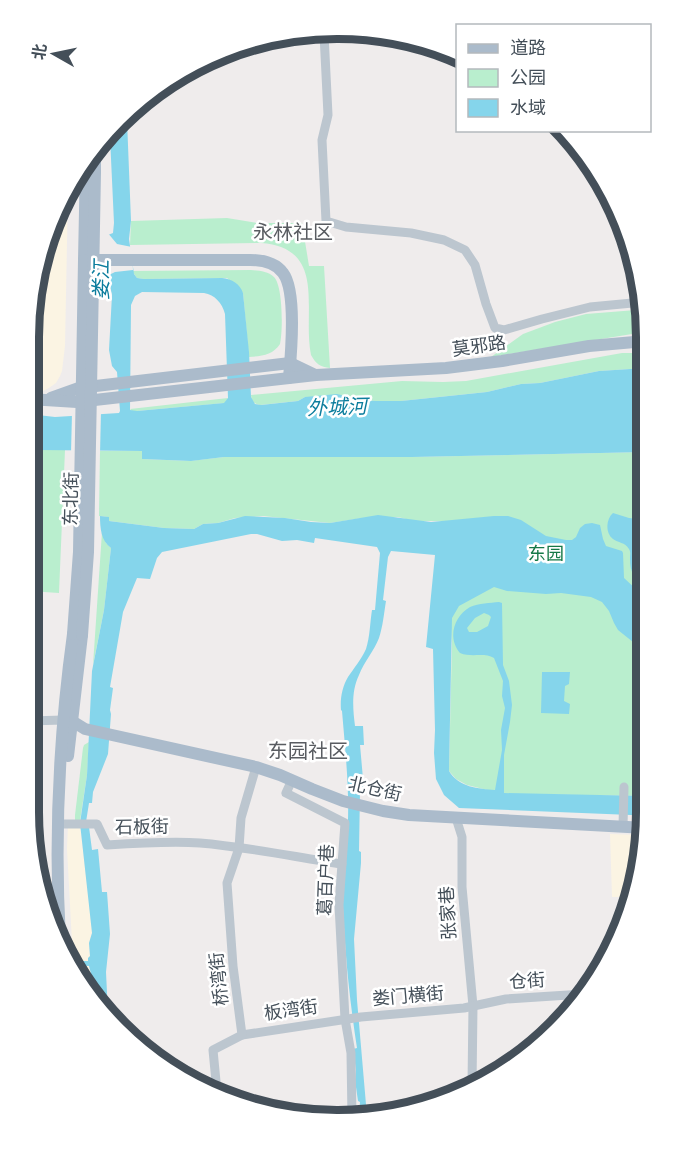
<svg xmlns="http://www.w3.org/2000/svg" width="675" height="1149" font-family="Lato,'Noto Sans SC',sans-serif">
<rect width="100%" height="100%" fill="#efecec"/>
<g fill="#fbf4e3">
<polygon points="68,191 65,346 62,371 60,376 56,383 49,388 43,391 29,392 29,317 45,239"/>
<polygon points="68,825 80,825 92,926 92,933 89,943 90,957 88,961 73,961 67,849"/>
<polygon points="610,834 639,835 645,837 633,897 612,897"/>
<polygon points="74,965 89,966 94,985 95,1002 92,999"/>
</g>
<g fill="#b9eece">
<path d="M227,218L257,223H302L309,266H324L330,368C320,367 316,364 311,355C302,311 328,248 261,243L130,245L131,221Z"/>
<path d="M251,270C259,271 268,271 274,277C283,286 283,331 280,344C273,355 262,356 249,357L243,293L227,278L144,279L137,278L132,271Z"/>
<polygon points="636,310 637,328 632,334 491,357 523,334 555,322 586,314"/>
<path d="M622,353H646V368L599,371L540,383L521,384L487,392L401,401H376L305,397L298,401L260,405C254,404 251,401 251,395L402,381L443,382L466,381Z"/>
<polygon points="228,398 225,403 137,411 132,411 130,409"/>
<polygon points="38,450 65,450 59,593 29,591 29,457 37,457"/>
<polygon points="100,451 142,451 142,459 190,461 224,457 412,457 646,452 646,796 504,794 467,785 456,779 449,771 452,643 444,521 414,521 398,517 362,518 330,523 263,516 235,518 218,523 203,524 194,529 164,528 109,521 108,517 99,516"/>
<polygon points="102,532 106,543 111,548 104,610 93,665"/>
<polygon points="89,742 87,775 80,821 75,820 75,815 83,748 84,745"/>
</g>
<g fill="#85d5eb" fill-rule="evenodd">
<path d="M127,120L131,221L129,239L134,274L137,278L144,279L222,278C232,279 240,284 243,293L249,352L251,397L255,404L261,405L298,401L305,397L337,394L361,400L376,401H401L487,392L521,384L540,383L599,371L646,368V452L412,457H224L191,461L142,459V451L38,450V457H29V414L55,417L119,413L120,411L117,372L112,366L109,350L112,295L108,276V235L113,233L114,223L110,137ZM142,292L204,293C215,295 222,303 225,314L228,398L224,403L137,411L130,410L131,305L135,296Z"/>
<path d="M613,513L629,518L646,520V586C634,578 630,573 630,559C630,554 631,553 629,549C625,542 618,543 613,539C605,533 606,519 613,513Z"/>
<path d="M378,515L431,522L494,516H508L521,520L546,536L566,540H572L576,537L580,528L585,524L592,523L600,525L603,539L606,546L622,551L623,553L624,578L638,591L646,595V671L639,663L633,642L618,630L614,623L609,611L602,602L591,597L561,593L546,594L507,591L494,587L459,606L452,618L449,771C458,787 479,789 495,790L502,750L501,730L505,708L502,696L503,681L494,658C484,652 472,658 460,653C447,638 454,616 470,607C479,603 490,603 499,602L502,603L503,665L509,681L512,705L510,722L504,755V793L646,796V816L631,815L459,808L444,795L436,779L434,753L435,730L433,649L426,647L435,555L391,551L388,557L383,600L386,601C384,613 383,626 379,638C374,651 364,662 359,675C351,692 353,709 355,726H363L364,745H360L364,790L360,791L359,851L361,852V863L354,939L357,1000L367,1116L359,1117L360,1102L358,1101L355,1080L356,1070L353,1049L357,1048C348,990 343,933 342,875C342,857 347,839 348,820C349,784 345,747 342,711L341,710C340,699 342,687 348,677C354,668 361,660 366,649C370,637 370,622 372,610H375L380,553L377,547L315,538L314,543L297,540L282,541L257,534H251L162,552L157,558L150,579L137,578L123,612L110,687L113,688L110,710L111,714L108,754L93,792L92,803H89L86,822L89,827L92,850L98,849L102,892H107L110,934L106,972L108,1014L95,1002L94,985L89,966L74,965L72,961H88V958L90,956L89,943L92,933L80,823L87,775L92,671L104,610L111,548C101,541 100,528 100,516L109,517V521L164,528L194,529L203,524L218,523L245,516L285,518L311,522L330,523ZM484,613L489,615L491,617L488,626L477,632H469L467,628L475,618Z"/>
<polygon points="542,672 570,672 569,684 565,686 564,701 570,704 569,714 541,713"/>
</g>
<g fill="#efecec">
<polygon points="105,232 107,232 117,244 132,247 133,270 115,272 105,277"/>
<polygon points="101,411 100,454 71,453 72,413"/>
</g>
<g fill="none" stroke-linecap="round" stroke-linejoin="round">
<g stroke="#bcc6cf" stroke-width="9">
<polyline points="324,34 328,115 322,140 326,221 346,227 411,233 444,240 465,250 475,265 486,304 495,328 504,330 542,319 590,307 643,302"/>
<polyline points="29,721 63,720 69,721"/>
<polyline points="292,780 286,793 345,823 339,905 345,1019 351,1053 352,1118"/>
<polyline points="456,818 462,837 462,887 473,1006 472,1085"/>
<path d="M58,824H97L107,845C138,843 169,841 200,843C248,847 295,857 342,864"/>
<polyline points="623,826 624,787"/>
<polyline points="242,1035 361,1017 464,1008 506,999 584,994"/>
<polyline points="217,1092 213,1050 242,1035 233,966 227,883 239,848 241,818 256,767"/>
</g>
<g stroke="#abbbcb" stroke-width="12">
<polyline points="95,152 95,172"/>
<path d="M86,161L84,260H250C262,260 275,262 283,273C297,291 291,355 289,378"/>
<polyline points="51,398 79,388 290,363 315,375"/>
<polyline points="29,399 77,402 316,375 446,368 502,361 589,346 646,341"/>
<polyline points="72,721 85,729 256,767 280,775 312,789 343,801 383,811 409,815 646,828"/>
<polyline points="68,756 82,635"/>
<path d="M60,940C54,836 59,736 73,634"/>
</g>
<g stroke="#abbbcb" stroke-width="12">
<polyline points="73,634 79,552 84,260"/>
<polyline points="82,635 88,552 95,172"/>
</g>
</g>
<g text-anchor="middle" stroke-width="5" stroke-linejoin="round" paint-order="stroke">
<g font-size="18" fill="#444f59" stroke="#fff">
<text transform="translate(479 346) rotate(-8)" y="6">莫邪路</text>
<text transform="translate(71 499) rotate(-89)" y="6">东北街</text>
<text transform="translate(375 789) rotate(13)" y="6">北仓街</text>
<text transform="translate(142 827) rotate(-1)" y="6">石板街</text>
<text transform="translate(326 880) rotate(-88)" y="6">葛百户巷</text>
<text transform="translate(448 913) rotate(-93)" y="6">张家巷</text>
<text transform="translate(219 979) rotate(-96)" y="6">桥湾街</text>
<text transform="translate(527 981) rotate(-4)" y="6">仓街</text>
<text transform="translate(408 996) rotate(-5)" y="6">娄门横街</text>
<text transform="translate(291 1010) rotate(-8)" y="6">板湾街</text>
</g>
<g font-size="18" fill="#167948" stroke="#fff">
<text x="546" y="560">东园</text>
</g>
<g font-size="20" fill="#595c61" stroke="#fff">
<text x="293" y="239">永林社区</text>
<text x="308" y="758">东园社区</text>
</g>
<g font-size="20" font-style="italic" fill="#0c7d9d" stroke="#fff">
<text transform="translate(101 280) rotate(-89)" y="7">娄江</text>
<text transform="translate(337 407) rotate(-2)" y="7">外城河</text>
</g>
</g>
<path d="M0 0H675V1149H0ZM337 39H338A298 298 0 0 1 636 337V812A298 298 0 0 1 338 1110H337A298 298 0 0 1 39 812V337A298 298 0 0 1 337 39Z" fill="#fff" fill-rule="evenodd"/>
<path fill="none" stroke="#444f59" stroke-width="8" d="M337 39H338A298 298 0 0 1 636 337V812A298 298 0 0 1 338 1110H337A298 298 0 0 1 39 812V337A298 298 0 0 1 337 39Z"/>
<rect x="456" y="24" width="195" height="108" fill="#ffffff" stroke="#b4b9bd" stroke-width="1.5"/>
<rect x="468" y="44" width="30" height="9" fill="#abbbcb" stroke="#b4b9bd" stroke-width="1.5"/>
<text x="510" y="54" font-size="18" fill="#444f59">道路</text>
<rect x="468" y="69" width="30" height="18" fill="#b9eece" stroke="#b4b9bd" stroke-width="1.5"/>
<text x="510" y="84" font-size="18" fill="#444f59">公园</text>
<rect x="468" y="99" width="30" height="18" fill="#85d5eb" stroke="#b4b9bd" stroke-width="1.5"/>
<text x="510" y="114" font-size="18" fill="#444f59">水域</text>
<g transform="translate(54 54) rotate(279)" stroke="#ffffff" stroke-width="4.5" paint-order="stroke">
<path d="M0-4.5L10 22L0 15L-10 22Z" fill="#444f59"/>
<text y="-9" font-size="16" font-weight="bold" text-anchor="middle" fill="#444f59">北</text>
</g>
</svg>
